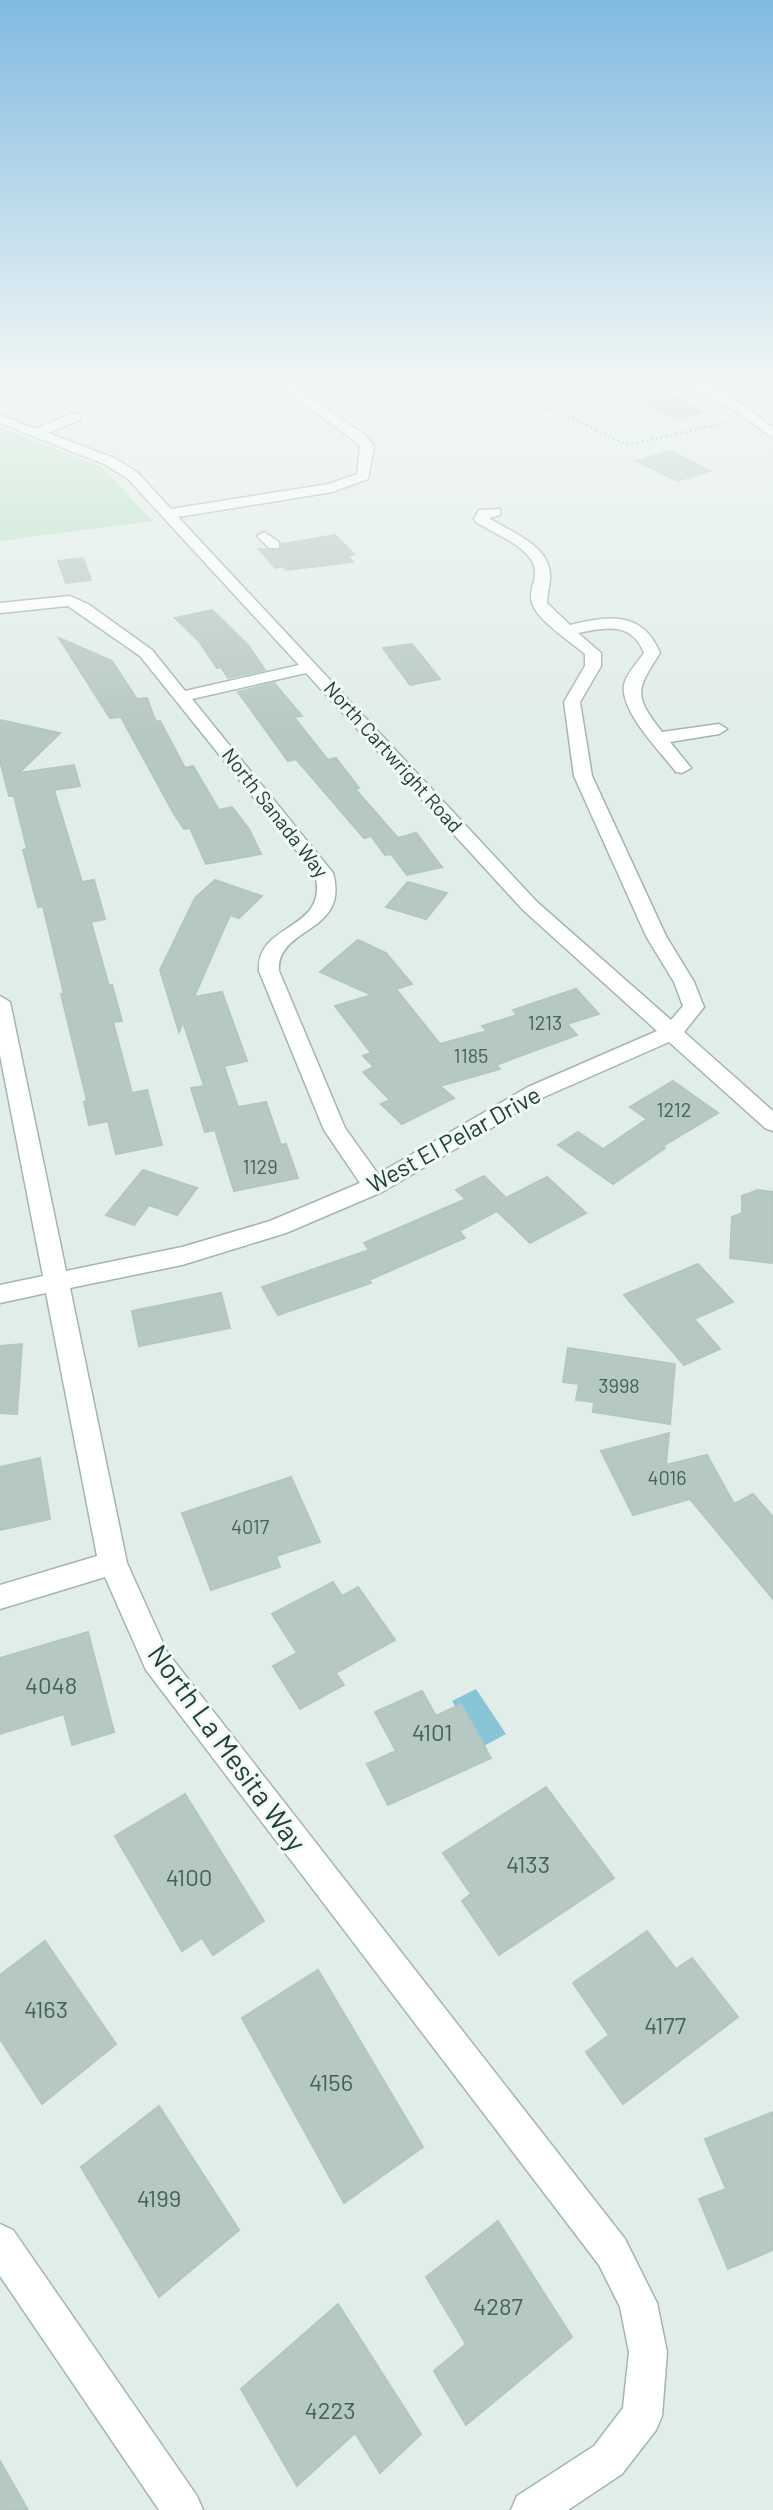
<svg xmlns="http://www.w3.org/2000/svg" width="773" height="2510" font-family="Barlow,sans-serif">
<rect width="100%" height="100%" fill="#e1ede8"/>
<polygon fill="#b9e0c6" points="0,428 100,466 153,521 0,541"/>
<polygon fill="#86c4d6" points="476,1689 506,1734 482,1747 452,1701"/>
<g fill="#b6c8c2" stroke="#b3c7c0" stroke-width="2">
<polygon points="651,382 704,413 674,419 623,390"/>
<polygon points="670,451 710,471 677,481 637,461"/>
<polygon points="335,535 354,554 348,556 353,562 286,570 283,566 275,568 259,549 279,551 282,544"/>
<polygon points="83,558 91,580 66,583 58,561"/>
<polygon points="212,610 248,645 265,670 228,678 221,667 217,668 199,641 175,618"/>
<polygon points="59,638 112,661 137,699 147,698 156,722 160,721 185,768 193,766 219,810 232,807 249,829 261,854 206,864 190,828 184,829 174,814 121,717 110,718"/>
<polygon points="412,644 440,679 410,685 383,648"/>
<polygon points="274,683 302,716 294,717 328,760 336,758 359,788 355,789 398,838 416,833 442,867 407,875 391,854 385,855 371,836 364,838 296,759 288,761 238,692"/>
<polygon points="0,720 60,733 19,773 74,765 80,786 54,790 82,882 94,880 105,919 91,922 109,986 112,985 122,1021 113,1022 132,1093 147,1090 162,1145 116,1154 108,1121 89,1125 84,1102 87,1101 61,994 64,994 43,906 38,907 23,850 27,849 14,796 9,796 0,761"/>
<polygon points="215,880 262,896 239,918 230,915 194,997 222,992 247,1061 224,1066 238,1107 266,1102 281,1145 286,1144 298,1178 234,1191 215,1130 205,1132 191,1088 204,1086 183,1022 179,1032 160,970 195,898"/>
<polygon points="408,882 447,893 426,919 386,907"/>
<polygon points="358,940 386,953 412,984 396,989 440,1044 487,1031 482,1026 517,1015 513,1010 576,989 599,1014 567,1024 577,1035 496,1065 500,1069 440,1086 454,1098 402,1124 381,1104 390,1100 363,1072 374,1067 363,1056 371,1053 335,1006 372,995 320,972"/>
<polygon points="673,1081 718,1113 663,1146 665,1148 613,1184 558,1145 578,1132 603,1149 647,1119 630,1107"/>
<polygon points="143,1170 197,1188 177,1215 149,1205 134,1225 106,1215"/>
<polygon points="484,1176 506,1198 547,1177 586,1213 530,1243 497,1211 459,1231 465,1238 369,1280 371,1283 278,1315 262,1287 369,1250 364,1243 466,1199 456,1190"/>
<polygon points="758,1190 773,1192 773,1263 730,1258 732,1217 742,1213 742,1196"/>
<polygon points="698,1264 733,1302 694,1319 720,1349 684,1365 624,1295"/>
<polygon points="221,1293 230,1328 139,1346 132,1311"/>
<polygon points="22,1344 17,1414 0,1413 0,1346"/>
<polygon points="568,1348 675,1364 670,1424 593,1412 594,1402 576,1400 579,1384 563,1382"/>
<polygon points="669,1433 666,1465 707,1455 734,1504 753,1494 773,1517 773,1599 690,1499 633,1515 601,1451"/>
<polygon points="40,1458 50,1519 0,1530 0,1467"/>
<polygon points="291,1477 320,1542 276,1556 280,1567 211,1590 182,1513"/>
<polygon points="333,1582 342,1596 358,1587 395,1640 336,1673 344,1685 300,1709 273,1666 297,1653 272,1614"/>
<polygon points="88,1632 114,1732 72,1745 64,1714 0,1734 0,1658"/>
<polygon points="422,1691 436,1716 461,1704 491,1758 388,1805 367,1764 396,1751 375,1712"/>
<polygon points="546,1787 614,1878 499,1955 462,1901 471,1894 443,1853"/>
<polygon points="185,1794 264,1921 213,1955 202,1938 182,1951 115,1836"/>
<polygon points="647,1931 676,1969 692,1958 738,2017 623,2104 586,2052 609,2035 573,1983"/>
<polygon points="45,1941 116,2044 42,2104 0,2039 0,1975"/>
<polygon points="318,1970 423,2147 344,2203 242,2018"/>
<polygon points="159,2106 239,2230 159,2297 81,2167"/>
<polygon points="773,2112 773,2250 728,2269 699,2199 726,2189 705,2139"/>
<polygon points="498,2221 572,2337 466,2425 434,2371 466,2344 426,2277"/>
<polygon points="338,2304 421,2434 380,2473 355,2433 297,2486 241,2389"/>
<polygon points="0,2461 28,2510 0,2510"/>
</g>
<g fill="none" stroke-linecap="round" stroke-linejoin="round">
<g stroke="#a3b5b0" stroke-width="3">
<g id="minor">
<path d="M274,382H287L365,435L374,446L368,479L332,492L178,517L537,902L671,1020L683,1006L674,982L646,936L574,776L564,702L585,666V654C572,643 536,619 532,603C527,589 541,576 532,561C520,542 494,534 476,522L474,519L479,510L500,509V515L489,518C510,532 551,545 550,577C550,586 547,594 547,603L570,625C608,616 642,610 660,653C636,690 633,695 662,732L719,724L727,729L719,734L670,742L691,768L682,773L676,772C661,752 620,712 624,685C626,674 637,663 644,653C632,622 606,627 578,633L601,653V666L580,702L592,776L666,936L694,982L704,1007L684,1032L773,1111V1131L765,1128L669,1042L544,1097L382,1192L286,1233L182,1265L70,1288L127,1563L167,1652L625,2239L657,2303L667,2352L662,2416L656,2430L622,2474L568,2510H511L517,2496L594,2446L623,2408L629,2352L620,2307L599,2265L146,1670L105,1577L0,1609V1585L97,1556L46,1293L0,1303V1285L43,1276L0,1055V996L10,1002L66,1271L182,1247L270,1221L360,1183L324,1130L259,971C256,921 330,932 315,874L140,656L68,606L0,613V603L70,596L88,604L152,650L185,691L299,665L127,478L104,464L0,423V415L36,429L70,414H80V420L48,433L114,458L137,472L171,509L329,484L357,474L360,446L355,441ZM306,673L523,910L657,1031L528,1087L378,1174L345,1128L279,971C276,926 350,934 333,873L192,699Z"/>
<path d="M681,382C714,379 748,409 773,428V438L731,408Z"/>
<polygon points="264,532 279,542 279,548 269,548 257,536"/>
<polygon points="0,2224 13,2230 197,2496 203,2510 159,2510 0,2276"/>
</g>
</g>
<g stroke="#80b3a6" stroke-width="3" stroke-dasharray="2 3" stroke-linecap="butt">
<polyline points="474,382 573,419 627,445 730,422"/>
<polyline points="334,400 386,382"/>
</g>
<use href="#minor" fill="#fff" fill-rule="evenodd"/>
</g>
<linearGradient id="sky" x2="0" y2="1"><stop stop-color="#81bae1"/><stop offset="0.52" stop-color="#f2f7f5"/><stop offset="1" stop-color="#f2f7f5" stop-opacity="0"/></linearGradient>
<rect width="773" height="733" fill="url(#sky)"/>
<g text-anchor="middle" stroke-width="6" stroke-linejoin="round" paint-order="stroke">
<g font-size="20" fill="#203f39" stroke="#f2f9f6">
<text transform="translate(393 757) rotate(48)" y="7">North Cartwright Road</text>
<text transform="translate(275 813) rotate(52)" y="7">North Sanada Way</text>
</g>
<g font-size="20" fill="#46615b">
<text x="545" y="1030">1213</text>
<text x="471" y="1063">1185</text>
<text x="674" y="1117">1212</text>
<text x="260" y="1174">1129</text>
<text x="619" y="1393">3998</text>
<text x="667" y="1485">4016</text>
<text x="250" y="1534">4017</text>
</g>
<g font-size="24" fill="#203f39" stroke="#f2f9f6">
<text transform="translate(454 1140) rotate(-29)" y="8">West El Pelar Drive</text>
</g>
<g font-size="24" fill="#46615b">
<text x="51" y="1694">4048</text>
<text x="432" y="1741">4101</text>
<text x="528" y="1873">4133</text>
<text x="189" y="1886">4100</text>
<text x="46" y="2018">4163</text>
<text x="665" y="2034">4177</text>
<text x="331" y="2091">4156</text>
<text x="159" y="2207">4199</text>
<text x="498" y="2315">4287</text>
<text x="330" y="2419">4223</text>
</g>
<g font-size="28" fill="#203f39" stroke="#f2f9f6">
<text transform="translate(227 1748) rotate(54)" y="10">North La Mesita Way</text>
</g>
</g>
</svg>
